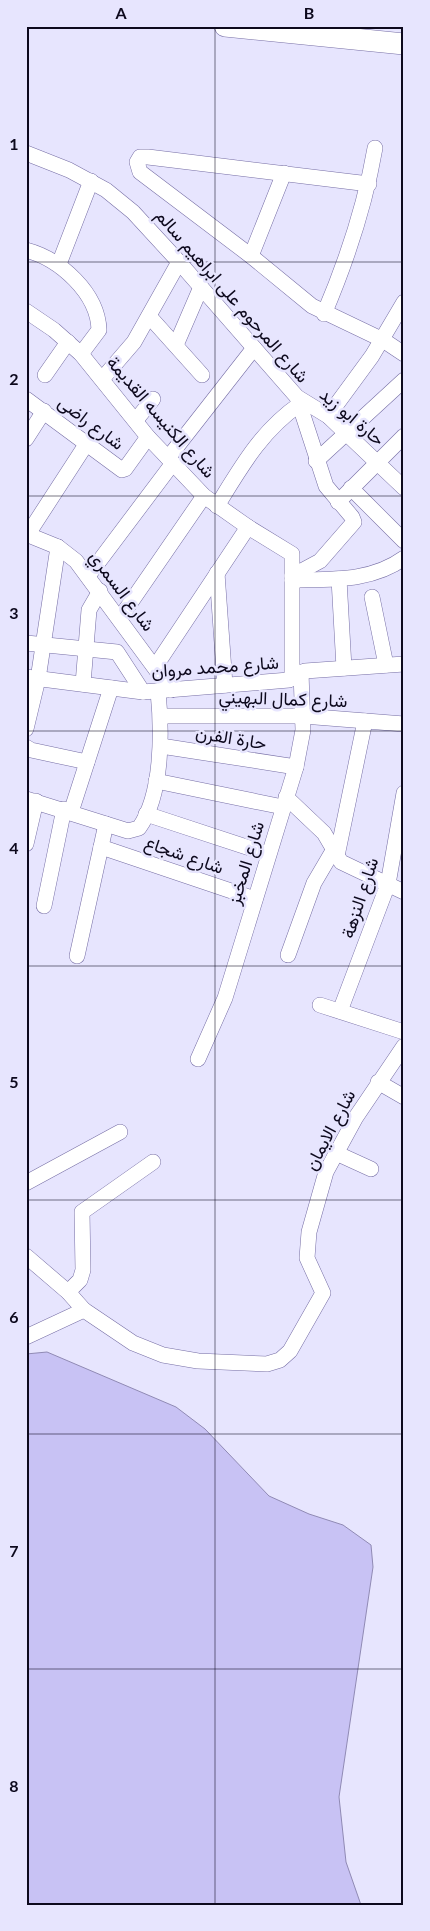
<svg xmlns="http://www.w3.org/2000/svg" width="430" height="1931" font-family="Lato,Vazirmatn,sans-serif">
<rect width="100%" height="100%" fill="#e7e5fe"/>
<polygon fill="#c8c2f4" stroke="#908ab4" points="47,1352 176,1407 205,1429 269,1496 309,1514 343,1525 371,1545 373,1567 339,1797 346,1862 361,1905 26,1905 26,1354"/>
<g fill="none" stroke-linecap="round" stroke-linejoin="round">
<g stroke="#766ea5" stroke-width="16">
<g id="minor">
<polyline points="26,153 69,170 106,190 133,212 179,262 297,397 326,486 352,517 354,522 320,561 292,576"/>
<polyline points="369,184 148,157 140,157 137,162 140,172 251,256 312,306 383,340 404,354"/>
<path d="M26,250C60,259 98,293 99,330L81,354"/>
<polyline points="251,256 284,173"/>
<polyline points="59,264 91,181"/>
<polyline points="26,311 54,330 81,354 148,437 204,496 248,527 292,554 292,679"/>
<path d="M324,314C347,260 365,206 375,148"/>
<polyline points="149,316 202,375"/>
<polyline points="176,345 201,287"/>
<polyline points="45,375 68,342"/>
<polyline points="103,378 134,342 179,262"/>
<polyline points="297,397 328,416 404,488"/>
<polyline points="26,399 122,470 125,469 148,437"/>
<polyline points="328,416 372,356 404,302"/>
<polyline points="136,420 153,399"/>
<polyline points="26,439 44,411"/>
<polyline points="168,458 254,348"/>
<polyline points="316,461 404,380"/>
<polyline points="351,488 404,541"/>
<polyline points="338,502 404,436"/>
<path d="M217,506C241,467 261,431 300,404"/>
<polyline points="26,534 58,547 76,561 171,690"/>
<polyline points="28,534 87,443"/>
<polyline points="217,573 225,685"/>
<polyline points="88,576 173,463"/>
<polyline points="339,579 344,668"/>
<path d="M292,580C331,579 371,582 404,558"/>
<polyline points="372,597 386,665"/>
<polyline points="120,618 204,496"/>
<polyline points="26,643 117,652 143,692"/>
<polyline points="155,667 248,527"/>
<polyline points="26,677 143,692 289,680 305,671 404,664"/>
<polyline points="83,684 89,610 100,591"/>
<polyline points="161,716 303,716 404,724"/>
<polyline points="26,729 38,679 58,547"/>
<polyline points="161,746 296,767"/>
<polyline points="26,747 31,750 87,762"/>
<polyline points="156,781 283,807"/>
<polyline points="286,797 324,833 341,862 404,892"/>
<path d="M26,799L128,831L139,828C163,794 162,731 158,691"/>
<polyline points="71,812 111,688"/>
<polyline points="146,814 268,854"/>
<polyline points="26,844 36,801"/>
<polyline points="101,847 255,899"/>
<polyline points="337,856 365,721"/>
<polyline points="44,906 64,809"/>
<polyline points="288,955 314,883 334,849"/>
<polyline points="77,956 106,824"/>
<polyline points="320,1005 404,1032"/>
<polyline points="340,1011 388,884 404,793"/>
<polyline points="198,1059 225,998 296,767 303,730 301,672"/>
<polyline points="378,1082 404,1097"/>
<polyline points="336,1153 371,1169"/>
<polyline points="26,1183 120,1132"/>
<polyline points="26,1256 68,1292 84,1310"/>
<polyline points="68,1292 80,1280 83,1270 82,1212 153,1162"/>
<polyline points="26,1337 84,1310 133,1343 163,1355 198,1361 267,1364 280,1360 290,1351 323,1293 307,1258 309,1232 326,1172 356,1117 404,1046"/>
</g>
</g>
<g stroke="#766ea5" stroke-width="22">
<polyline id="highway" points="225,26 404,44"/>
</g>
<use href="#minor" stroke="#fff" stroke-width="15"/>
<use href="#highway" stroke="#fff" stroke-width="21"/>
</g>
<path fill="none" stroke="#0d091d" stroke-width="1" stroke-opacity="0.55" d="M215,26V1905M26,262H404M26,496H404M26,731H404M26,966H404M26,1200H404M26,1434H404M26,1669H404"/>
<g text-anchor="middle" stroke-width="5" stroke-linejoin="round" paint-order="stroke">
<g font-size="18" fill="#0d091d" stroke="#e7e5fe">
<text transform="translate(232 296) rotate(49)" y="6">شارع المرحوم على ابراهيم سالم</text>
<text transform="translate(161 417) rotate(49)" y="6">شارع الكنيسه القديمة</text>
<text transform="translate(352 417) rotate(40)" y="6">حارة ابو زيد</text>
<text transform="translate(91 423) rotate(37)" y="6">شارع راضى</text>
<text transform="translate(122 591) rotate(53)" y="6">شارع السمري</text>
<text transform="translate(215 667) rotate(-4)" y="6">شارع محمد مروان</text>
<text transform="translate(283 699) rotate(2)" y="6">شارع كمال البهيني</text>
<text transform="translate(231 738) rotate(9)" y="6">حارة الفرن</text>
<text transform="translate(184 855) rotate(19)" y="6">شارع شجاع</text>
<text transform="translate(246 863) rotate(-73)" y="6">شارع المخبز</text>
<text transform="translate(360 898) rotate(-72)" y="6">شارع النزهة</text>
<text transform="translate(330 1130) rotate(-62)" y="6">شارع الايمان</text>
</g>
</g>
<rect width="430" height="1931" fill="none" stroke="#e7e5fe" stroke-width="55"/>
<rect x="28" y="28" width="374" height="1876" fill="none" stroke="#0d091d" stroke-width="2"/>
<g font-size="16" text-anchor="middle" font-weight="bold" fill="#0d091d">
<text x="121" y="19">A</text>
<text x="309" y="19">B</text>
<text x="14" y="150">1</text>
<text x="14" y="385">2</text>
<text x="14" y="619">3</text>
<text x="14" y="854">4</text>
<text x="14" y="1088">5</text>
<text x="14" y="1323">6</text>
<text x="14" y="1557">7</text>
<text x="14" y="1792">8</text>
</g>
</svg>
